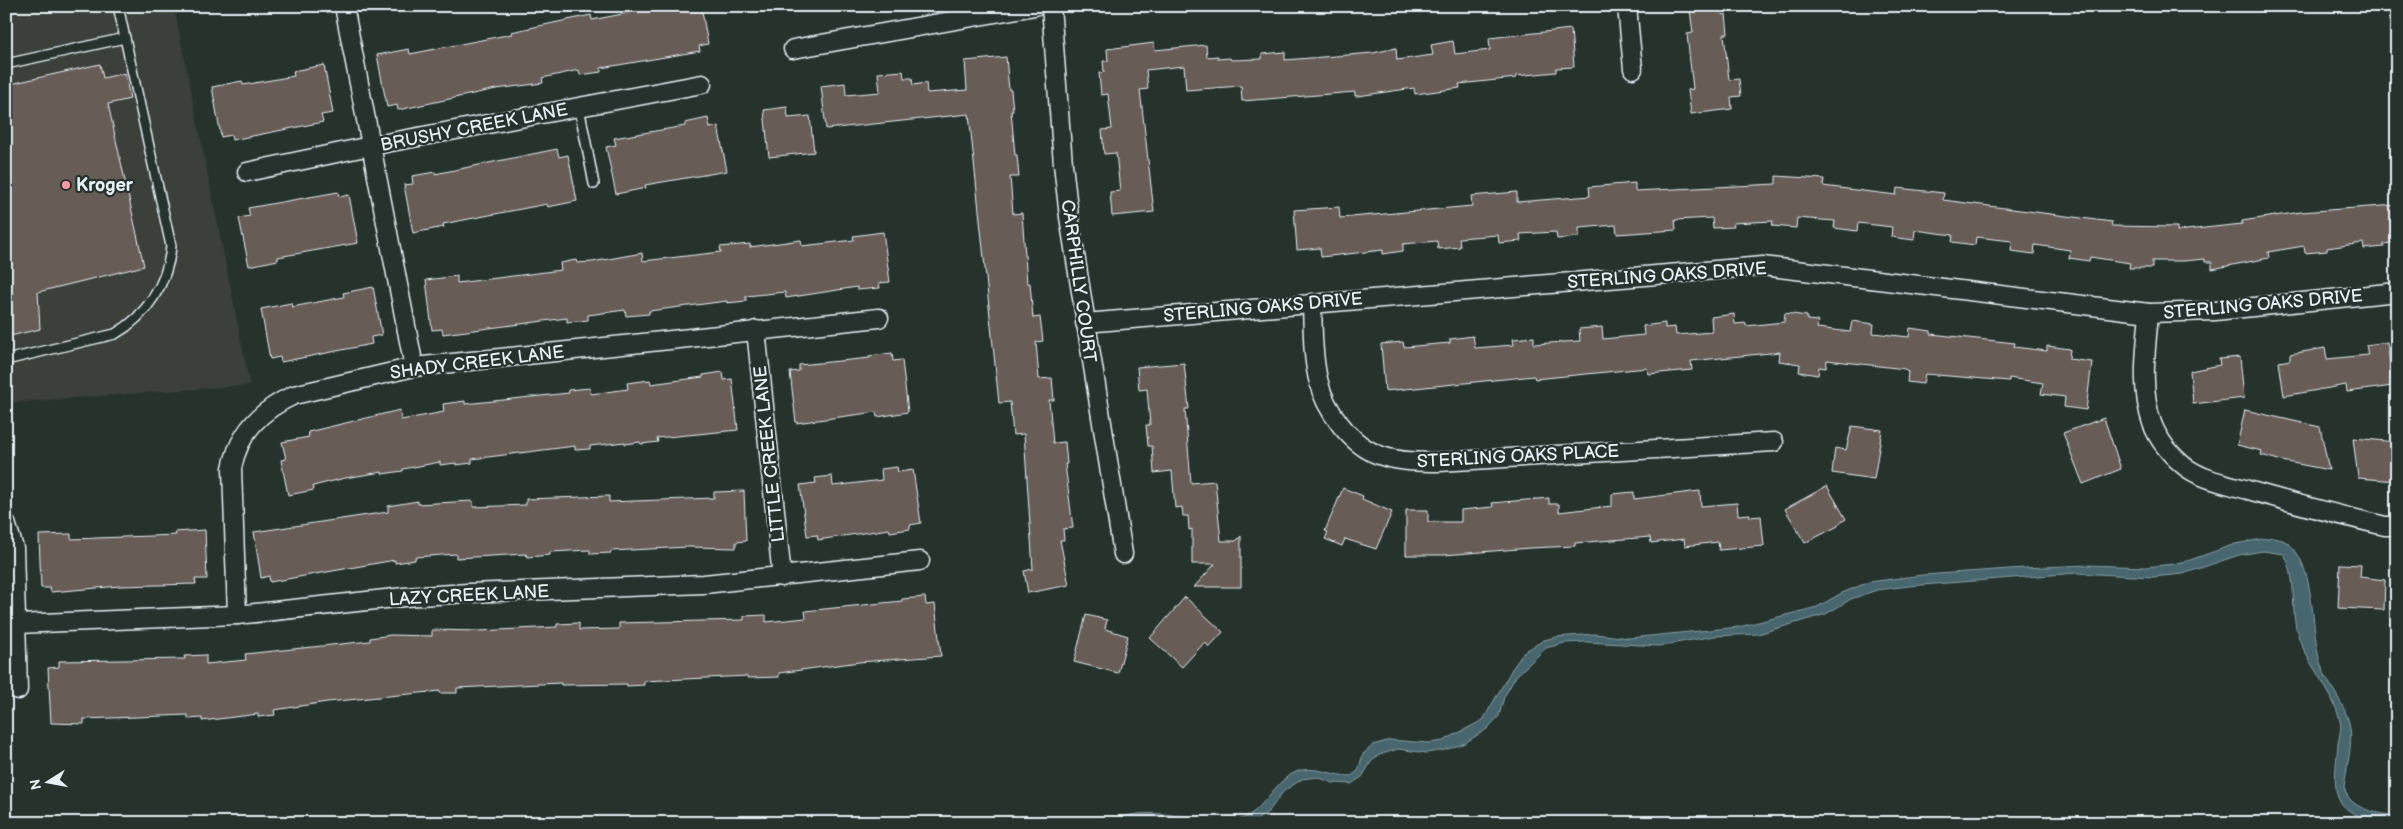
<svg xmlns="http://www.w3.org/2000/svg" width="2403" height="829" font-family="'Balsamiq Sans',sans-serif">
<rect width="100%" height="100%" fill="#26332d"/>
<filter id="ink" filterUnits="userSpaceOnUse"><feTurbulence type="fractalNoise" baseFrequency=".02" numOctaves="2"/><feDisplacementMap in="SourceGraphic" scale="10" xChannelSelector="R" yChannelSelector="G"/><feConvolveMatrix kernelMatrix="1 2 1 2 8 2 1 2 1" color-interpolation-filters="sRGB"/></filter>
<g filter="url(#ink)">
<polygon fill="#3a3f3a" points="6,6 174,6 250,385 6,403"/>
<path fill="#47666e" stroke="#879ea5" d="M2273,537C2319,544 2309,631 2321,665C2328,686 2346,704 2350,727C2353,743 2346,771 2344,787C2349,810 2377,813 2397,816V823C2375,823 2338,816 2336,789C2334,775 2337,758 2338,744C2339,737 2342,728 2340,721C2333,689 2303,661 2296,628C2291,602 2297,578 2284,554L2263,551L2239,555L2183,574L2153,577L2077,573L1909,586L1877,590L1851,599L1826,614L1758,634L1714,636L1659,646L1586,642L1564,643L1546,648L1516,676L1504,697L1499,716L1487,729L1465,743L1445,750L1426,753L1398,749L1379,755L1371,762L1362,777L1351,784L1333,783L1317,777L1302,779L1283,792L1269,811L1253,823H1106C1140,806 1174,816 1210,820C1218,820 1226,822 1233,821C1265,817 1272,777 1302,770C1319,767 1334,776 1351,776L1358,771L1363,754L1373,745L1390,740L1428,743L1443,741L1483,720L1512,669L1524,652L1544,640L1556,637L1595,634L1630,638L1739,627L1817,607L1842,593L1869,582L1923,575L2024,568L2086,565L2146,567L2182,563L2235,544Z"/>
<g fill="#675b57" stroke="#e8f1f8">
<polygon points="663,6 701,6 708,44 699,46 700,51 601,68 601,72 580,75 579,70 542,78 543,83 496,89 398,110 397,105 387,107 377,55 409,49 410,54 512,34 511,32 591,15 592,20"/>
<polygon points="1721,6 1722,15 1726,14 1728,34 1724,34 1729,80 1739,79 1741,96 1731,97 1732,109 1691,114 1688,90 1693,89 1687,34 1693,33 1690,10"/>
<polygon points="1571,29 1574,67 1556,68 1556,72 1516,76 1516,78 1459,84 1460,88 1415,94 1414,88 1358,96 1355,96 1355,92 1242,101 1241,86 1186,90 1184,66 1146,70 1148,89 1140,90 1154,212 1112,216 1110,192 1120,191 1116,153 1104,154 1102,130 1112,129 1108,94 1101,95 1099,73 1104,72 1103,61 1108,61 1107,49 1154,43 1155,50 1206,45 1207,57 1218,56 1218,59 1230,58 1231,60 1262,59 1262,54 1285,52 1285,60 1373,53 1396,48 1397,60 1433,55 1431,45 1453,41 1455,54 1490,50 1489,38"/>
<polygon points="1006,57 1009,90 1011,90 1013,111 1011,111 1015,155 1017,155 1019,177 1010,177 1013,214 1022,213 1027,283 1030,283 1033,318 1040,317 1043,341 1036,342 1039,379 1052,378 1054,400 1049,400 1053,443 1065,442 1067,464 1065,464 1073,528 1063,529 1064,540 1060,540 1069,585 1028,593 1024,571 1033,569 1024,434 1013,435 1010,402 999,403 969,114 826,129 821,86 845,83 846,95 880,92 878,73 903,71 904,78 912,78 913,85 926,83 927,93 967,90 965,61"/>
<polygon points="100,64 103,78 125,73 130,99 108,104 144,266 38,292 40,329 6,337 6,85"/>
<polygon points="324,65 333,113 321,115 323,122 232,140 231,135 221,137 212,87 242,81 243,85 294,76 293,71"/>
<polygon points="787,107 788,118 810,116 814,152 769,157 764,110"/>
<polygon points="708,118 710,128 718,126 727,171 645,185 646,188 616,194 606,147 616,145 614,138 685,126 685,123"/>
<polygon points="557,149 559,157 568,155 577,201 548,207 547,204 443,224 444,227 413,233 404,185 413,184 412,176 435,172 435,174"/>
<polygon points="1776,176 1824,179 1823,186 1896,195 1897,188 1944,193 1943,200 2112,222 2111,226 2177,227 2177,231 2242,224 2242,221 2301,212 2396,205 2397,242 2384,244 2384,247 2364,249 2363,243 2327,248 2327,251 2305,253 2304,246 2268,252 2269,258 2212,269 2212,262 2205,262 2205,259 2184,261 2152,261 2152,268 2129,268 2130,263 2090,257 2089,261 2069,258 2070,250 2035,245 2034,254 2011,251 2012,241 1976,237 1975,245 1952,242 1953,235 1915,230 1914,240 1891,237 1892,227 1858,223 1857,231 1834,228 1835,221 1797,218 1796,228 1772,226 1773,221 1733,223 1734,227 1713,228 1712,218 1675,220 1676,230 1617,234 1616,225 1579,228 1579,237 1557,239 1556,232 1520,234 1521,241 1499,243 1498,235 1459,238 1460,247 1438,249 1437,241 1403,244 1403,251 1383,254 1383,250 1321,257 1320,248 1297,250 1294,210 1339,207 1340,218 1472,206 1471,196 1517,192 1517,202 1590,196 1589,187 1635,183 1635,191 1776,184"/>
<polygon points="338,192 339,197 349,195 358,243 278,257 278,260 249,266 239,218 250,216 248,208"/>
<polygon points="883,232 890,282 879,283 880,288 857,290 857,287 786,298 785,292 746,296 746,301 727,303 727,301 649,311 649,314 626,316 625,310 588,315 588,320 567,322 567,318 443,334 442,329 432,330 426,280 457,276 457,283 561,270 560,263 576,260 577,263 592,262 642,253 643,261 721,252 720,247 750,244 750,247 801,240 802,246 854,240 853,236"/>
<polygon points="373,287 382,335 371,337 372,344 281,362 280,357 270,359 261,309 291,303 292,307 344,297 343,293"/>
<polygon points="1785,313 1807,316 1807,320 1818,321 1817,328 1850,332 1852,321 1874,324 1873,333 1909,337 1910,328 1931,331 1931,334 2015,343 2014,347 2047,351 2047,346 2070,349 2069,359 2092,362 2086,410 2064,407 2065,397 2041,394 2043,383 2009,378 2009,381 1925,374 1923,384 1907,382 1908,372 1905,369 1827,360 1826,368 1819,367 1818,375 1799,372 1800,364 1779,361 1780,352 1691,361 1692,370 1648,374 1647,368 1535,379 1534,376 1385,391 1381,344 1403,342 1404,347 1450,343 1450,339 1473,336 1475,348 1514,345 1513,339 1534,337 1534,344 1580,341 1579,329 1602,327 1603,339 1644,335 1643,326 1665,323 1665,328 1675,327 1676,335 1712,332 1711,317 1734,314 1735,324 1746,323 1746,326 1784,322"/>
<polygon points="2387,342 2393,386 2347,392 2346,385 2284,396 2279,362 2290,360 2290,354 2325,348 2327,359 2368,355 2366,345"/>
<polygon points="892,353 893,361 902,360 908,412 877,417 876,412 796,423 790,372 799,371 799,365 870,358 869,356"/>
<polygon points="2240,357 2244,398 2193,404 2190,371 2220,365 2219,359"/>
<polygon points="1184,363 1189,409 1185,409 1191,483 1215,481 1221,541 1236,541 1241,536 1241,587 1194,587 1215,564 1192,564 1192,529 1189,530 1188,516 1183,516 1182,507 1175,508 1172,471 1154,473 1152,446 1148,446 1146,425 1150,425 1147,389 1139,390 1137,367"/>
<polygon points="723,372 724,380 732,379 738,430 657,438 658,442 641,444 640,442 625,444 625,442 590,446 590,449 575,450 575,446 472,459 472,463 456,465 456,463 440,465 440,462 403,469 403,471 382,474 382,472 345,478 313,486 314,490 288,495 281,460 286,459 282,442 309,437 308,432 400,410 401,420 444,412 443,404 465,401 465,404 569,393 568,390 590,388 591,394 628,389 627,383 650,380 651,384 703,377 703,375"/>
<polygon points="2245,410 2320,427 2329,470 2282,461 2261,455 2262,451 2237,445"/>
<polygon points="2104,418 2121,469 2083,484 2063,433"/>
<polygon points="1852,426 1882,430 1874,479 1832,473 1835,448 1846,450"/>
<polygon points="2353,438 2397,442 2397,481 2358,478"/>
<polygon points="897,467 898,472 913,470 921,523 910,525 910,529 890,532 889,529 818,540 817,535 807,536 800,485 816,483 815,478 832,476 833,486 882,480 881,469"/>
<polygon points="1827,486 1846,519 1838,524 1838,526 1805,543 1785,509"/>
<polygon points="1343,488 1363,496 1362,499 1392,512 1376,549 1345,539 1342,546 1325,539 1328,532 1325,531"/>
<polygon points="744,491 746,541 736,542 736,548 688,547 611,551 611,553 590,554 590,550 550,552 550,555 527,557 526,554 456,558 456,554 415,557 415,560 395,563 395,560 270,582 269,576 261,578 254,532 388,512 388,506 418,501 418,504 473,501 473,507 526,505 526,499 609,496 609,502 661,500 714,498 714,492"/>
<polygon points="1700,491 1701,506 1737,503 1738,515 1750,514 1750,517 1761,516 1764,546 1719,550 1718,542 1685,546 1684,539 1651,543 1650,537 1575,543 1575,546 1530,548 1444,555 1406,555 1406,510 1428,510 1428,522 1461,522 1461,510 1493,507 1492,503 1549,498 1549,504 1559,504 1559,512 1612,506 1612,494 1634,492 1634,499"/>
<polygon points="205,530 207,579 195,579 196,584 120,586 51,592 50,588 41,588 39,535 71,534 71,539 176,535 175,532"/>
<polygon points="2340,564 2361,565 2360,577 2385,580 2384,610 2338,608"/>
<polygon points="925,597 926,605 935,604 941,656 859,662 779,673 779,677 748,678 747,676 644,681 644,685 627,686 627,684 561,685 561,683 457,688 457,693 440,693 440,691 327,702 274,710 275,715 258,717 258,714 202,721 202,718 188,719 188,715 84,719 84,724 51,723 48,668 59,667 59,661 185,659 184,656 206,655 206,664 246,660 245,654 370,641 370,638 391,635 432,636 432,630 480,631 557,627 557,624 579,623 579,630 619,629 619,623 744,620 744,616 766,615 766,622 806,618 805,611 902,601 902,599"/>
<polygon points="1185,597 1223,632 1209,647 1205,642 1182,667 1150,638"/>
<polygon points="1086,615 1107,620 1105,629 1128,636 1118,673 1074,662"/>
</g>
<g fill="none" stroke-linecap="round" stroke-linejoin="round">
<g stroke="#e8f1f8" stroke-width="12">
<g id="lane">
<polyline points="118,6 125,38"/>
<path d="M6,64L125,38L171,246C168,282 147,316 115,334L6,360"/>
<polyline points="579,107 594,184"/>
</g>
</g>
<g stroke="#e8f1f8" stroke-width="21">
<g id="street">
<polyline points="344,6 414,367"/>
<polyline points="1051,6 1063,164 1069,217 1123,554"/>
<polyline points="1627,6 1633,69"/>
<polyline points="793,49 1035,6"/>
<polyline points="247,172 370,146 702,84"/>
<path d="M1312,303C1313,328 1312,354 1318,379C1324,409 1352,447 1382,456C1401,462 1420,462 1439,462L1774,442"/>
<path d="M2149,313C2146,350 2140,388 2152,423C2158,440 2172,457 2187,468C2204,480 2228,484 2248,490C2293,503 2339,515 2385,526H2397"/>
<polyline points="1085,323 1763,266 2149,313 2215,311 2397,292"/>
<polyline points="756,330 782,577"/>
<polyline points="6,523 14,548 18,690"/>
<path d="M237,615L232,468C239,432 261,410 294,395L414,367L879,318"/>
<polyline points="17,624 237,615 404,597 468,593 704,584 920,561"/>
</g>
</g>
<use href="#lane" stroke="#26332d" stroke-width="9"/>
<use href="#street" stroke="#26332d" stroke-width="18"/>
</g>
</g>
<circle fill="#ff9aa2" stroke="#26332d" stroke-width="2" cx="66" cy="185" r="5"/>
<g text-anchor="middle" stroke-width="4.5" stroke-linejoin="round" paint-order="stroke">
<g font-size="18" fill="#e8f1f8" stroke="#26332d">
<text transform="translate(474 127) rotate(-11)" y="6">BRUSHY CREEK LANE</text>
<text transform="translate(1667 275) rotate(-4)" y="6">STERLING OAKS DRIVE</text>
<text transform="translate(1079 281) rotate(82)" y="6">CARPHILLY COURT</text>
<text transform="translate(2263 304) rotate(-5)" y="6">STERLING OAKS DRIVE</text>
<text transform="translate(1263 307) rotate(-5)" y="6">STERLING OAKS DRIVE</text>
<text transform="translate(477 362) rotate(-7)" y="6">SHADY CREEK LANE</text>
<text transform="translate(769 454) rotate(-96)" y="6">LITTLE CREEK LANE</text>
<text transform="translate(1518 456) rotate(-3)" y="6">STERLING OAKS PLACE</text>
<text transform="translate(469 595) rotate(-3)" y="6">LAZY CREEK LANE</text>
</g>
<g font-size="18" font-weight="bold" fill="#e8f1f8" stroke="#26332d" text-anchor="start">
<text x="76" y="191">Kroger</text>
</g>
</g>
<rect width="2403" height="829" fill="none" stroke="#26332d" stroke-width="25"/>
<rect x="12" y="12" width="2378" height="804" fill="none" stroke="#e8f1f8" stroke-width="2" filter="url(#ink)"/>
<g transform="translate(48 782) rotate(259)" stroke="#26332d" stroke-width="4" paint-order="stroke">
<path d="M0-4L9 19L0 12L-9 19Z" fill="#e8f1f8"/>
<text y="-8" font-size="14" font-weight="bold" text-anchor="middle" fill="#e8f1f8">N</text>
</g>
</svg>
